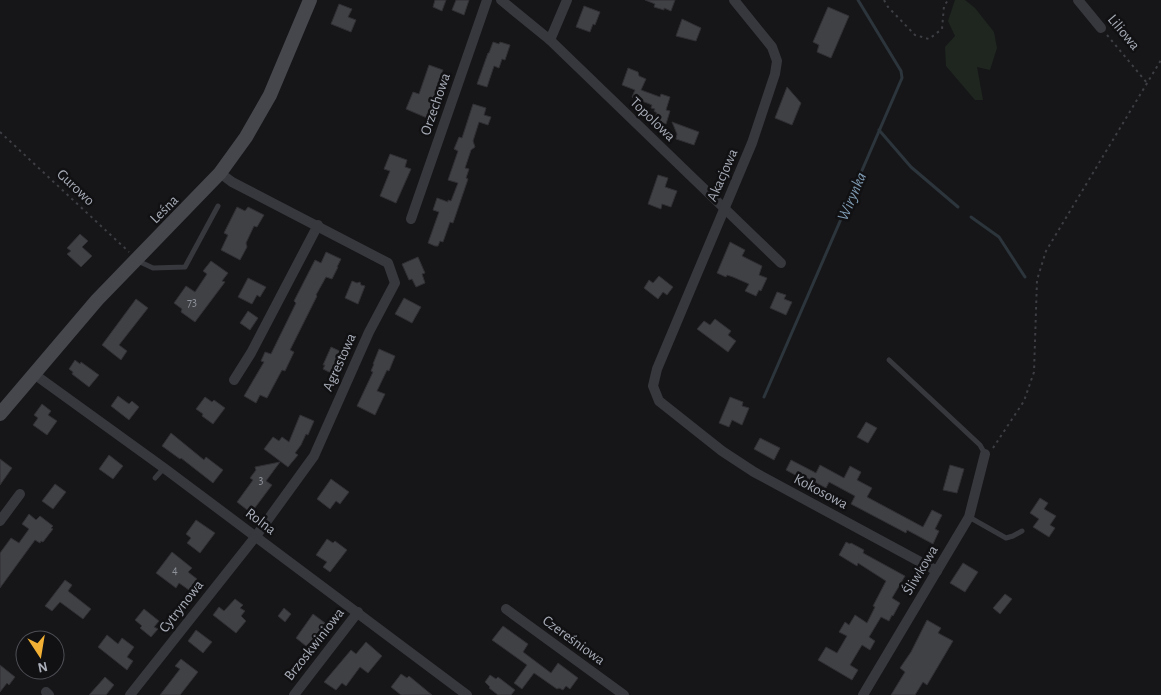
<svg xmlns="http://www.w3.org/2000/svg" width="1161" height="695" font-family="'Alegreya Sans',sans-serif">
<rect width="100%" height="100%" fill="#161618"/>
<polygon fill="#1e261f" points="955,0 965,0 975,8 994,32 997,48 990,70 977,67 983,100 975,100 946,66 945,47 955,36 948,21"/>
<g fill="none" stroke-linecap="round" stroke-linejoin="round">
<g stroke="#2c353c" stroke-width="3">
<polyline points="879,130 911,167 958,207"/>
<polyline points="971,217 999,237 1025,277"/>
<polyline points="764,397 902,78 901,71 858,0"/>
</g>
</g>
<g fill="#404145" stroke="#303034">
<polygon points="435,0 446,0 442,11 433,7"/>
<polygon points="456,0 469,0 464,15 452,10"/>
<polygon points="645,0 675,0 671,11 664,8 664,10 654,7 655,4"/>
<polygon points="339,4 352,9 348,17 356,20 351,32 331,24"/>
<polygon points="584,6 600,12 595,25 593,24 590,32 576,27"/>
<polygon points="828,7 849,16 831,58 817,52 819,45 813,42"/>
<polygon points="682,19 701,28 696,41 676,36"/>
<polygon points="493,42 499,44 500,42 510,45 505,60 502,59 499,68 494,66 487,87 477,84 488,53 489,53"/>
<polygon points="429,65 443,70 433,100 434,101 427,118 406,109 413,92 419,94"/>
<polygon points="628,68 638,72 639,76 646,79 641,90 660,97 661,94 670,97 666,110 670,111 666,124 654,119 657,113 654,111 655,109 651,108 652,105 632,97 635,90 622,85"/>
<polygon points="787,87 801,103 792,125 775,118"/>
<polygon points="473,104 486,108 484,115 491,117 488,125 479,122 473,141 475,147 471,150 465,168 469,169 466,178 468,179 453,223 450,222 443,242 440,241 438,246 435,246 428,243 439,212 433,210 437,198 448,202 448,200 451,201 458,183 448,180 458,151 454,149 459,137 462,138"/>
<polygon points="672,122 699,132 694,145 676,139 677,134"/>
<polygon points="390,154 407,160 405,167 411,169 396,203 380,196 390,171 384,169"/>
<polygon points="658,175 668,178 665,187 677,191 671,207 662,204 661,209 648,204"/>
<polygon points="237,207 245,211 248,207 264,215 257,227 254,226 246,243 247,247 240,260 221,250 228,235 224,233"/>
<polygon points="80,234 88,241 82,247 92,256 81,267 67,254 71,251 67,248"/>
<polygon points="730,242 745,250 742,256 762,266 759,275 767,278 761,291 759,290 756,296 745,291 749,284 733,277 727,275 726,277 717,273"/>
<polygon points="326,252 341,259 337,267 338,267 332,279 326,277 316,295 317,296 290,350 294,352 285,371 282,370 267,398 260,395 256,403 244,396 264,362 261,361 265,352 271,354 296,303 294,301 315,260 321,263"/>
<polygon points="418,257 425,273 422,274 425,283 416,287 412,279 409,280 402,264"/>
<polygon points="211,261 228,273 222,281 225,282 195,322 181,312 182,309 174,303 186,286 195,292 207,274 203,271"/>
<polygon points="659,276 673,287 667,295 663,292 658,299 644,288 649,280 653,283"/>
<polygon points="248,278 266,287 260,297 257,295 252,304 238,297"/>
<polygon points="352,281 357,283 360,282 361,285 365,286 358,304 345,298"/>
<polygon points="777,292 786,295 784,299 792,302 786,315 770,308"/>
<polygon points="404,298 421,307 412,323 395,314"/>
<polygon points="136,299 148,308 119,345 127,351 121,360 102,345"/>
<polygon points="248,311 258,318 250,330 240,323"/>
<polygon points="715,319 731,331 728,335 736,341 728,352 697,329 704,321 710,325"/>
<polygon points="331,347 344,353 333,374 323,369 325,365 323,365"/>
<polygon points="379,349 395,356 389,371 387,370 377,391 385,394 375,415 357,406 373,372 371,371 374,364 373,364"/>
<polygon points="75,360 80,364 81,362 99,375 89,387 72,374 73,372 69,369"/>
<polygon points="118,396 129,404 132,401 139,407 129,420 111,406"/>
<polygon points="205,397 212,402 214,400 225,408 213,424 202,416 203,414 196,409"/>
<polygon points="730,397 743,402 742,406 749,408 742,425 732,420 729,427 719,423"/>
<polygon points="42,404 51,411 48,415 57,421 47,435 33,425 38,418 34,415"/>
<polygon points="300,415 314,421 308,435 306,434 301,445 295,453 298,455 288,467 264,449 273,437 279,441 282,437 289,442"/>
<polygon points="866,422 877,428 868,443 857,437"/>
<polygon points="171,433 204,460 206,457 223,470 213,483 181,458 180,459 162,446"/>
<polygon points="760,438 780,448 774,460 754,449"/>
<polygon points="109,455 123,466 113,479 99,469"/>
<polygon points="0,459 12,468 0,485"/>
<polygon points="791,460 816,473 820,465 844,478 850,466 861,472 857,480 872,488 867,497 923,527 932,510 942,515 935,529 939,531 933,544 907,530 906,533 851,504 855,496 829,482 826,488 800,474 799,477 786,470"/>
<polygon points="280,462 266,481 272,485 251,513 237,502 253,480 250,478 256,470 255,467"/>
<polygon points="950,465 964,469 957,493 943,490"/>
<polygon points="331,479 349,492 340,504 336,501 330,509 317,499"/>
<polygon points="55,484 66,492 53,509 42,501"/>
<polygon points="1040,498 1048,503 1044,509 1056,516 1050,525 1055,528 1049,537 1033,527 1039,519 1030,513"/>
<polygon points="29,514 36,520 40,516 53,526 51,528 53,529 43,542 41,541 40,543 35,540 0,588 0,553 11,538 19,543 29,529 22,524"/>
<polygon points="196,520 215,533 200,553 187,543 191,538 186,534"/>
<polygon points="327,539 333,543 335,541 347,550 330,572 323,567 327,562 316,555"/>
<polygon points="846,542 850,544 851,543 864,550 863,553 905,576 892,598 900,603 893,616 892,615 889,621 881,617 869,637 875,641 870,650 862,645 850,665 858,670 852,680 818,660 826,647 837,653 847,636 839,632 845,622 849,625 855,615 867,623 875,607 873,606 886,581 858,563 857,566 839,555"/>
<polygon points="172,552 192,568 188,572 197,579 189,590 179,583 176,588 156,573"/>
<polygon points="963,563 978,572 965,592 950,583"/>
<polygon points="65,580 72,585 68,591 91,609 83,619 60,602 52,611 45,606"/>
<polygon points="1005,594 1012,599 1000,614 993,608"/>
<polygon points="235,599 243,605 240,608 245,611 241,616 246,621 236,633 213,615 219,607 224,611"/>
<polygon points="284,608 291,614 285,622 278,616"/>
<polygon points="144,609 159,621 154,627 158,629 151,637 140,628 142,626 135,620"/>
<polygon points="313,614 325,623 321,628 323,630 317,638 315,637 306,646 296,638"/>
<polygon points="927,620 941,628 938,633 953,641 927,685 923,682 915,695 891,695 905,672 900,668 911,652"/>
<polygon points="503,626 528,644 523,652 551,673 558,663 578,678 570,689 566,686 563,690 559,688 557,689 534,673 522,689 514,683 527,665 492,640"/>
<polygon points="196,630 212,642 203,653 188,641"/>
<polygon points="107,635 118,644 122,638 134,647 127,657 133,661 127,670 98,647"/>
<polygon points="366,642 382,656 368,673 360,667 346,686 342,683 336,690 324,682 351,650 356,654"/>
<polygon points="181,659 198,672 180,695 160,695 180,669 175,666"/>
<polygon points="0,665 15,677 9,685 7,683 0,692"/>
<polygon points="401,674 407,678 409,676 432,695 401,695 391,687"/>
<polygon points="490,675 496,679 498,677 515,690 511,695 498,695 489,688 490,687 485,682"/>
<polygon points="105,677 114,685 106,695 89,695"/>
</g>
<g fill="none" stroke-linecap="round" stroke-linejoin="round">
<g stroke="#3d3f44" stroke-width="2" stroke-dasharray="2.5 4" stroke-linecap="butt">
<polyline points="884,0 888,7 915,35 929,39 942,29 944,6 948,0"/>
<polyline points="1107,35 1147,83"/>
<polyline points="0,132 129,252"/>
<polyline points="993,448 1024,401 1034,372 1037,280 1046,251 1161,60"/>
</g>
<g stroke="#37383d" stroke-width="5">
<polyline points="138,261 153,268 185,267 218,206"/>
<polyline points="889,360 980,445 985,454"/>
<polyline points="155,478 164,468"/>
<polyline points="969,517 1006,538 1013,536 1022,531"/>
</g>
<g stroke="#37383d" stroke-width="10">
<polyline points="501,0 550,40 781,263"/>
<polyline points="734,0 772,47 777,61 775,74 752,143 657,369 653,386 659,401 722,451 754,472 937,571"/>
<polyline points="1078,0 1101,28"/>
<polyline points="550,40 567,0"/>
<polyline points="411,219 487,0"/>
<polyline points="34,374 164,468 467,695"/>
<polyline points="234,380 251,353 318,225"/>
<polyline points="0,521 20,494"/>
<polyline points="506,609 624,695"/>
<polyline points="46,692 49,695"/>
<polyline points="130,695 256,536 314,456 369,332 395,283 388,263 232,182 220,173"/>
<polyline points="294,695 358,612"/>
<polyline points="863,695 969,517 985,454"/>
</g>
<polyline stroke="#45474d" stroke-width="14" points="0,414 97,300 220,173 246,137 270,95 310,0"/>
</g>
<g text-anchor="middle" stroke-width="5" stroke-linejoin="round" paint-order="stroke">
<g font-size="12" fill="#8e929b">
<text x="192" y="306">73</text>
<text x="261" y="484">3</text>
<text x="175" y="574">4</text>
</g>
<g font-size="15" fill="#a8adb8" stroke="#111113">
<text transform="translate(1124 32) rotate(50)" y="5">Liliowa</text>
<text transform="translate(435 104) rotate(-71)" y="5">Orzechowa</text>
<text transform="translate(653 119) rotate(44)" y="5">Topolowa</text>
<text transform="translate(722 175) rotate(-66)" y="5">Akacjowa</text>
<text transform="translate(76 187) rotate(43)" y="5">Gurowo</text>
<text transform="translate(164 209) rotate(-45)" y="5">Leśna</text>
<text transform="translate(339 362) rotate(-66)" y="5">Agrestowa</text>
<text transform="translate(821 491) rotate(28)" y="5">Kokosowa</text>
<text transform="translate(261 521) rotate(37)" y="5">Rolna</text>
<text transform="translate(920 570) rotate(-59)" y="5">Śliwkowa</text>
<text transform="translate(181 606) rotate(-52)" y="5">Cytrynowa</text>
<text transform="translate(574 640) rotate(36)" y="5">Czereśniowa</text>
<text transform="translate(314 644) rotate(-52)" y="5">Brzoskwiniowa</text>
</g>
<g font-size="16" font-style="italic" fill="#7f9bb3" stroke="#111113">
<text transform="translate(851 196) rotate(-67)" y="6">Wirynka</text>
</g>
</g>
<g transform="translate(40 655) rotate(168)"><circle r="24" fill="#111113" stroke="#4d4f55"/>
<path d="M0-4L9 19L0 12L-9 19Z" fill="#f2b134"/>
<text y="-8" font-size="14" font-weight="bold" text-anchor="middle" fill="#a8adb8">N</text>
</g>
</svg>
